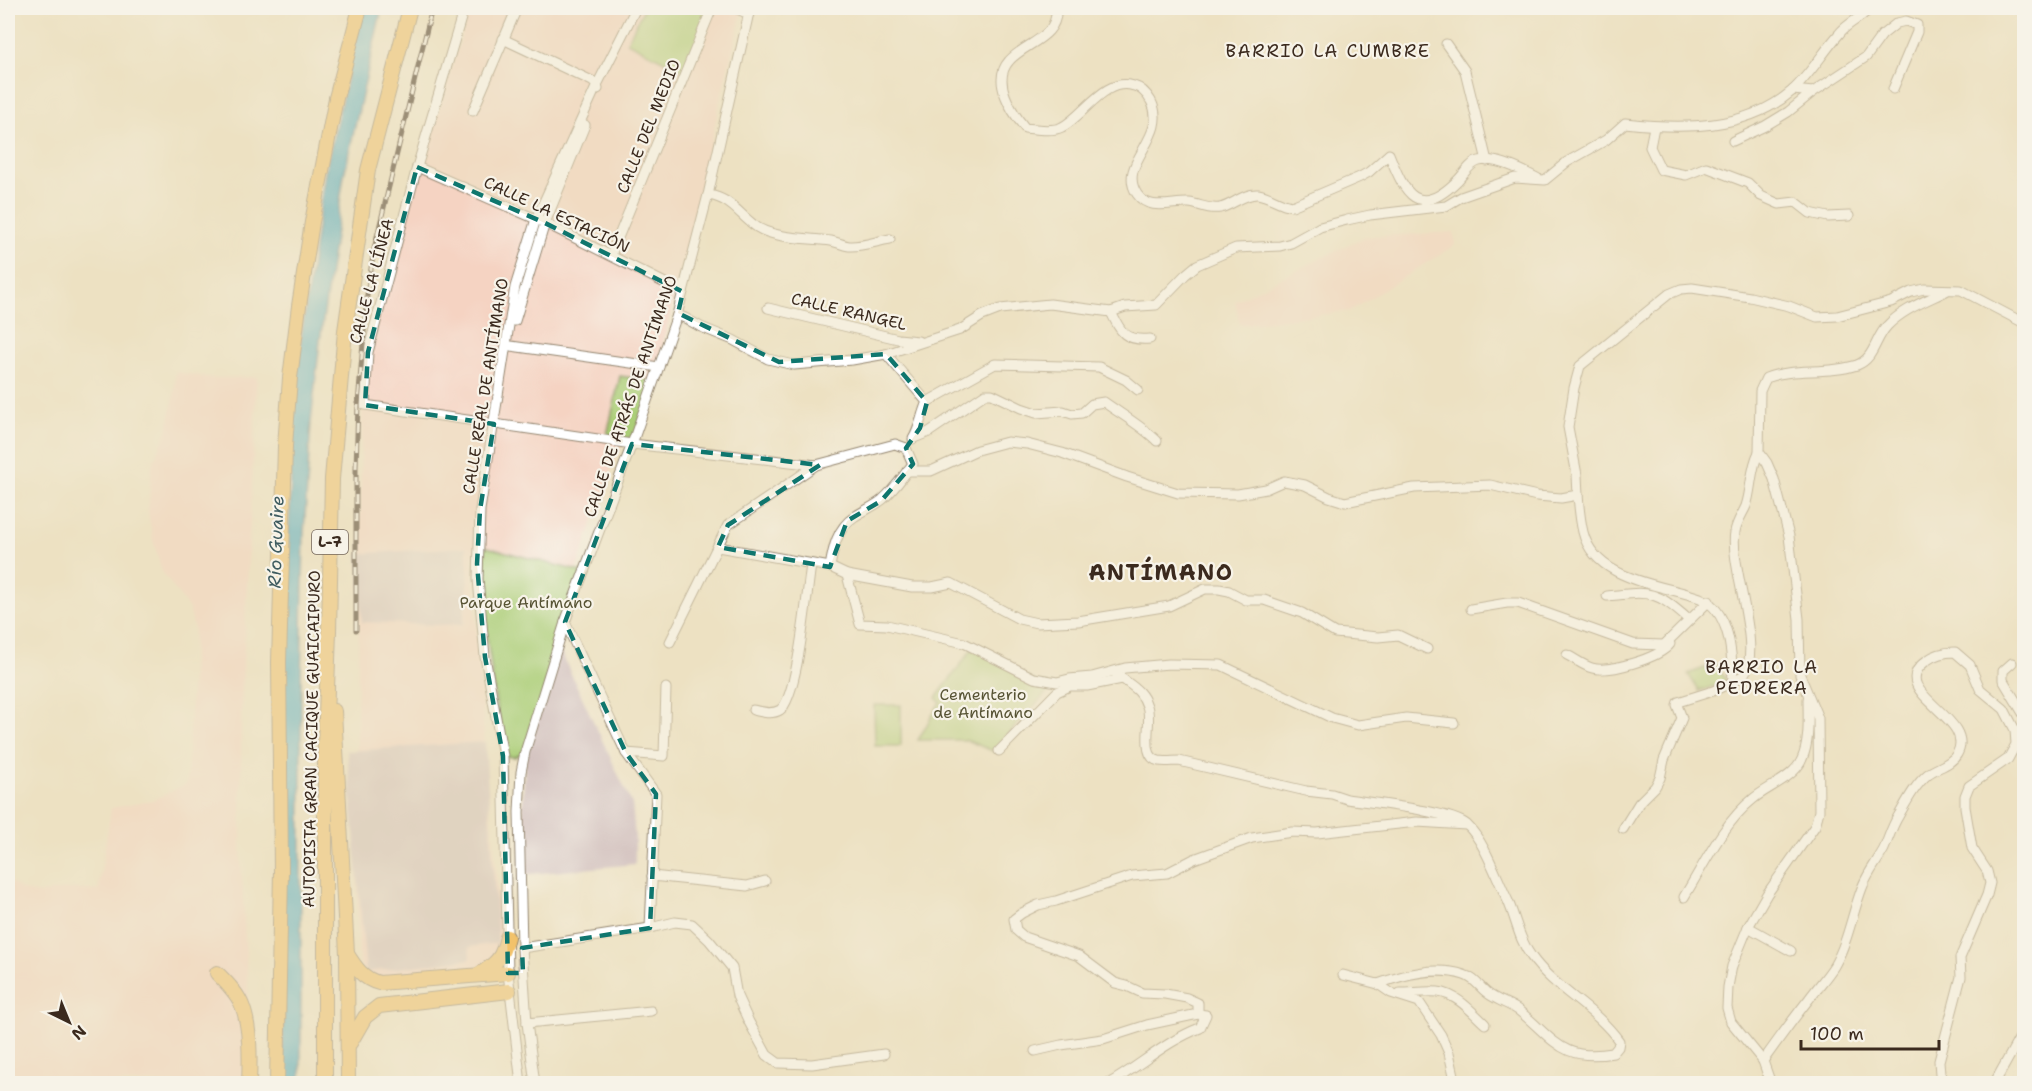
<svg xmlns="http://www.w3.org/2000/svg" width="2032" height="1091" font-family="'Shantell Sans',sans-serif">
<rect width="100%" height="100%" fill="#f7f3e8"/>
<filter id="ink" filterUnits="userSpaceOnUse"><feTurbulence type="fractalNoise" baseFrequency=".0167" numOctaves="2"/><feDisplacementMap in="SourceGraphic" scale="12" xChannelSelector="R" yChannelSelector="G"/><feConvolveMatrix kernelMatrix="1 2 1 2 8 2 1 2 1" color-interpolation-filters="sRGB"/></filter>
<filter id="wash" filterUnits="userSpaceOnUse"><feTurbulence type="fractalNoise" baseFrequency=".008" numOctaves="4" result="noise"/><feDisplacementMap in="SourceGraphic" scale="24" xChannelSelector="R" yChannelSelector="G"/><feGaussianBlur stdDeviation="1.35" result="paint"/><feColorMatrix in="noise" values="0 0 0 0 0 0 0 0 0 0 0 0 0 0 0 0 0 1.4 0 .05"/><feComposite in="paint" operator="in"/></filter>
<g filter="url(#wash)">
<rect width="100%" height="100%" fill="#ede1c2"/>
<g fill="#f5d3c2">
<polygon points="470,8 733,8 742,12 720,101 692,233 681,267 659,361 612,467 576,570 472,557 486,766 504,957 495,968 378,981 361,968 359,958 356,812 362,402 381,298"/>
<polygon points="1454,232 1455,245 1350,311 1240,325 1235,301 1348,245 1366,237"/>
<polygon points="176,372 212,378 257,377 241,712 241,863 248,988 248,1083 8,1083 8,880 22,890 38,894 68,889 98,891 111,808 151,801 187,784 194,629 189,609 162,572 153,540 148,512 152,466 167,431 174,397"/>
</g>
<g fill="#d1c0bd">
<polygon points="466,547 468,576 463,624 437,625 362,622 358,554"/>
<polygon points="558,646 632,804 635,837 635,864 520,875 525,752"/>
<polygon points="485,742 498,943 469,947 470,959 366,972 347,751"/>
</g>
<g fill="#abce77" stroke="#737c4a" stroke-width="1.5">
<polygon points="644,8 712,8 686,72 627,42"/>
<polygon points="620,376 655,381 632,444 606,440"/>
<polygon points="479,545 582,572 525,752 515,757 503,756 479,576"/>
<polygon points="972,649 1009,666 1049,690 993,751 966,740 918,740 940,702 936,698"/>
<polygon points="1716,664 1727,682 1699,691 1688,674"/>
<polygon points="874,705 901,705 901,746 875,746"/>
</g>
<polygon fill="#44a7c4" stroke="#406871" stroke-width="1.5" points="363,8 382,8 344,175 320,341 311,422 304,534 301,688 301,1083 283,1084 283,688 293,421 301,339 325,172"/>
</g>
<g filter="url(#ink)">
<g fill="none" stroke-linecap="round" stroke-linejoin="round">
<g stroke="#948670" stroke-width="11">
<g id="minor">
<polyline points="464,8 417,167 368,352 365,405 632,444 816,465 895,444 906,448"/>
<polyline points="735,8 749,14"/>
<path d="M1056,8C1059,38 1024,43 1009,61C991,81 1012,112 1025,128C1035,129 1053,132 1062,127C1084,116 1105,76 1134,86C1142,88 1147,94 1151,101C1170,137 1116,163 1137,194C1149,212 1172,202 1189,203C1200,204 1207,210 1220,208C1233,205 1244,193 1258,194C1270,196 1279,204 1292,206L1360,177L1369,172L1389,154C1405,194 1418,220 1458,180C1464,174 1470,163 1479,161C1496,157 1522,170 1537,178"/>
<polyline points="503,39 592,81 597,85 598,89"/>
<polyline points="1446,44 1465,71 1487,161"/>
<polyline points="1793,90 1813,92 1866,57 1882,35 1897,23 1906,21 1917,25 1917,32 1893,89"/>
<polyline points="473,111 517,8"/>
<polyline points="1654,127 1650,147 1661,170 1686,175 1706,167 1748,183 1761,196 1779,204 1796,202 1810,213 1828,217 1849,216"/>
<polyline points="1733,141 1765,126 1788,112 1813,92"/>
<polyline points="417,167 545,223 683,292"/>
<path d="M708,195C730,198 738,213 754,225C771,239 809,238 831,241C837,242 842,245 849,246C861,247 877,241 890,239"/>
<polyline points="611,255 712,8"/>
<polyline points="768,308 898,339 918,341"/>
<path d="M1111,312C1121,333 1125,341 1150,339"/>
<path d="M677,315L685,318L701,327L733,340L768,359L794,365L852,360L886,354L960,330L982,316L1000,309L1050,304L1111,312L1125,307L1156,305L1185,275L1197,265L1236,248L1280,246L1291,243L1320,227L1347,220L1370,215L1446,206L1461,197L1515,178L1545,180L1567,162L1606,140L1625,123C1680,129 1746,131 1792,91C1810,75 1823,52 1839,34C1847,23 1862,18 1870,8"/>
<polyline points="515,321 545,223 585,125"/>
<polyline points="511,346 659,367"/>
<path d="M886,354L927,402C921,415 920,428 913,439"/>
<polyline points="927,402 995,364 1099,367 1126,380 1138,390"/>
<path d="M914,438L929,432L985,394H992L1021,408L1036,413L1063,411L1072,414L1082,413L1092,404L1104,402C1122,415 1142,426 1157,441"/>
<polyline points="907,471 931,471 977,450 1007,442 1027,444 1062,453 1127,477 1178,493 1238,494 1266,489 1284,481 1305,485 1329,497 1345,502 1414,488 1490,485 1537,496 1561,498 1578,495 1577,475 1568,427 1574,388 1580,366 1669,294 1681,289 1692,288 1750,297 1789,306 1817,317 1837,316 1891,302 1911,292 1924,289 1961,290 2024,323"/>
<path d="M1578,495C1579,507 1580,520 1583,532C1595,581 1661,584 1700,598C1730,610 1732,653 1733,682C1736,679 1742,677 1744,674C1763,648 1729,565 1735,532C1736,523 1742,515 1746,506C1752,488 1750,469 1759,452"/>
<polyline points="718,547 830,567 847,575 912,587 932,587 951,583 1019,619 1037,623 1078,621 1169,606 1205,589 1219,589 1229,591 1246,600 1264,600 1302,613 1335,633 1378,637 1398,635 1427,649"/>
<path d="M830,567C833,549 837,528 854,517C863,511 873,507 882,500C895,489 902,477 913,464L906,448"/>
<polyline points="847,575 860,624 887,625 964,643 1034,678 1057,682 1069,679 1092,677 1125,668 1169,664 1221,665 1332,718 1358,725 1406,718 1454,723"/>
<path d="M1607,596C1651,591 1655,590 1689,620"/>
<polyline points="1471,609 1507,603 1518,603 1633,644 1664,645 1709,601"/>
<polyline points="565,622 626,753 656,794 650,928"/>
<polyline points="670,642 728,525 816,465"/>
<path d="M1567,655C1575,659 1584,666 1592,668C1609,673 1659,658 1670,644"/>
<polyline points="2012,663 2003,671 2003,680 2024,715"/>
<path d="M1115,672C1127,685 1141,687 1147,706C1153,721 1139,757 1159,761C1165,762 1173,761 1179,761L1306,791L1332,794L1347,799C1372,803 1451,811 1467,825C1485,842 1497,879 1508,901C1516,919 1519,940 1531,956C1554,989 1595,1007 1619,1041L1618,1047L1613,1053C1560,1062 1554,1038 1518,1010C1508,1003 1495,1000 1486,992C1478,985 1474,978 1464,975C1436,966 1405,974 1378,984"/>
<path d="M753,710C761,712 772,715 780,710C798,698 807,590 811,565"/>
<polyline points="999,751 1057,692 1070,686 1087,686 1122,679"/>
<polyline points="626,753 664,756 666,688"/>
<polyline points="1623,829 1639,803 1655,787 1660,778 1664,760 1682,718 1677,705 1678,702 1713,691 1733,682"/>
<polyline points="652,876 747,886 765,881"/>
<path d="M1684,897C1704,865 1723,823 1753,799C1767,787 1795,777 1802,759C1810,741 1808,718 1808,699"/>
<polyline points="1748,927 1791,951"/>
<polyline points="522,948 650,928 675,922 692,924 709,940 732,968 737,996 749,1022 767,1055 778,1063 812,1064 884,1054"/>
<polyline points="1343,975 1378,984 1391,993 1419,1002 1441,1035 1449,1053 1456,1084"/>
<path d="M1400,993C1412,993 1426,991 1438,992C1457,994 1472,1012 1485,1024"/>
<polyline points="527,1023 651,1011"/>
<polyline points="1035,1051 1061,1045 1103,1039 1147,1025 1198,1014"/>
<path d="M1763,1061C1778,1040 1793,1019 1809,999C1817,988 1827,977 1834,966C1848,942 1852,914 1862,888C1867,874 1877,862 1884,849C1889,837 1892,826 1899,815C1907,801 1915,785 1928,774C1937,767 1951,765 1957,754C1978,717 1884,692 1926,661C1935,654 1944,652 1955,652L1970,665L1980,689L2004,709L2015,730L2016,744L2008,759L1969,786L1965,796V807L1972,848L1987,871L1990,883L1987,895L1960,958L1961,977L1939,1061L1940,1074L1945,1084"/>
<polyline points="521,1084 508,973 503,756 485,657 478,579 480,510 515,287 536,219 597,85 636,8"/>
<polyline points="535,1084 527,1023 522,948 519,812 521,772 525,752 565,622 632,444 677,315 708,195 750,8"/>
<path d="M1108,1084C1140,1066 1166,1041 1200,1028L1206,1015L1198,1014V1003L1187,998L1165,994L1142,993L1127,986L1115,983L1079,956L1024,937L1016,930L1014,919L1022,913L1038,905L1056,901L1132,876L1167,873L1194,859L1252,838L1292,832L1317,833L1417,822L1466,825"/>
<path d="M1771,1084L1763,1061L1731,1022L1727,1008L1728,987L1732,966L1748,927L1767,894L1815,826L1819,811L1818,718L1800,675L1799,619L1789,536L1774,479L1767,463L1759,452L1760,391L1766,378C1794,367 1827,375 1857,365C1875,358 1875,338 1887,326C1903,309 1926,301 1946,291"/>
<polyline points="1994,1084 2024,1030"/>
</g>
</g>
<g stroke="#948670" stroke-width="16">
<g id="highway">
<polyline points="334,711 347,954 348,1084"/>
<path d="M347,954C355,967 363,979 379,983L508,973"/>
<path d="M217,973C226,982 236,992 241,1003C251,1025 250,1060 249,1084"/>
<path d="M480,974C498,962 502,958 507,937"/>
<polyline points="350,1043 365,1017 379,1006 509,991"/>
<polyline points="277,1084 281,871 279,662 285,446 290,378 299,306 312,222 336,98 360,8"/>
<polyline points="325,1084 325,747 329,631 332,479 345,331 368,170 410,8"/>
</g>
</g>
<use href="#minor" stroke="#fff" stroke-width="9"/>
<use href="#highway" stroke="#f2c26a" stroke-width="14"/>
<g stroke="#3b2a1e" stroke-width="5">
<polyline id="rail" points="356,630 356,468 358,404 367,295 374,249 432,8"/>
</g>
<use href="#rail" stroke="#f7f3e8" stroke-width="3" stroke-dasharray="9" stroke-linecap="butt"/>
</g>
</g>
<path d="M0 0H2032V1091H0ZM417,167L545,223L683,292L678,313L779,362L886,354L927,402L920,428L906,448L913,464L881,501L847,521L830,567L718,547L728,525L820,465L632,444L565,622L626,753L656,794L650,928L522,948L523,973H508L503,756L485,657L477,564L480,510L494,424L365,405L368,352Z" fill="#ede1c2" fill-opacity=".55" fill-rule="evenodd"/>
<path fill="none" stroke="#0f766e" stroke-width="4.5" stroke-dasharray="12 8" stroke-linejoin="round" d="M417,167L545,223L683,292L678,313L779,362L886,354L927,402L920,428L906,448L913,464L881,501L847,521L830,567L718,547L728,525L820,465L632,444L565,622L626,753L656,794L650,928L522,948L523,973H508L503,756L485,657L477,564L480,510L494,424L365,405L368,352Z"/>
<g text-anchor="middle" stroke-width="4.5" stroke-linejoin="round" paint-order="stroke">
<rect fill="#f7f3e8" stroke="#73665b" stroke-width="1.5" x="312" y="530" width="36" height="24" rx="4.5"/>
<g font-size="15" font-weight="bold" fill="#3b2a1e">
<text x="330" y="547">L-7</text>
</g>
<g font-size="16" fill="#3b2a1e" stroke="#f7f3e8">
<text transform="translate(648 126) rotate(-68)" y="6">CALLE DEL MEDIO</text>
<text transform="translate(557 214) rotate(25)" y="6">CALLE LA ESTACIÓN</text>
<text transform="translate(371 281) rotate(-75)" y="6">CALLE LA LÍNEA</text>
<text transform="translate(849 311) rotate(13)" y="6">CALLE RANGEL</text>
<text transform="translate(485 386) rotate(-81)" y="6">CALLE REAL DE ANTÍMANO</text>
<text transform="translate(630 396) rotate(-71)" y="6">CALLE DE ATRÁS DE ANTÍMANO</text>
<text transform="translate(311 739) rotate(-89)" y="6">AUTOPISTA GRAN CACIQUE GUAICAIPURO</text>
</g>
<g font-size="16" fill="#575334" stroke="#f7f3e8">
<text x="526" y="608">Parque Antímano</text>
<text x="983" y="700">Cementerio<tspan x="983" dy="18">de Antímano</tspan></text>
</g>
<g font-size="18" letter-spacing="1.5" fill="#3b2a1e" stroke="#f7f3e8">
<text x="1328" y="57">BARRIO LA CUMBRE</text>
<text x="1762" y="673">BARRIO LA<tspan x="1762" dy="21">PEDRERA</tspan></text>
</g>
<g font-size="18" font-style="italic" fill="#3f5c60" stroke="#f7f3e8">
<text transform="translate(276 542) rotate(-88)" y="6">Río Guaire</text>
</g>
<g font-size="22" font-weight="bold" letter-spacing="1.5" fill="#3b2a1e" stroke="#f7f3e8">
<text x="1161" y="580">ANTÍMANO</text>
</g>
</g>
<rect width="2032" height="1091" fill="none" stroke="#f7f3e8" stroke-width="30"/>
<g transform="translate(69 1022) rotate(137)" stroke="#f7f3e8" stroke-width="4.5" paint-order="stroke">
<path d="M0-4.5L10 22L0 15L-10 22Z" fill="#3b2a1e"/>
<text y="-9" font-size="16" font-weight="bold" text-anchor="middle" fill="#3b2a1e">N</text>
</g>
<path d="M1801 1040v9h138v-9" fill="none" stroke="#3b2a1e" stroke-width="3"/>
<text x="1810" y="1040" font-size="18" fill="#3b2a1e" stroke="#f7f3e8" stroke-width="4.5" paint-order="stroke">100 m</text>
</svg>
